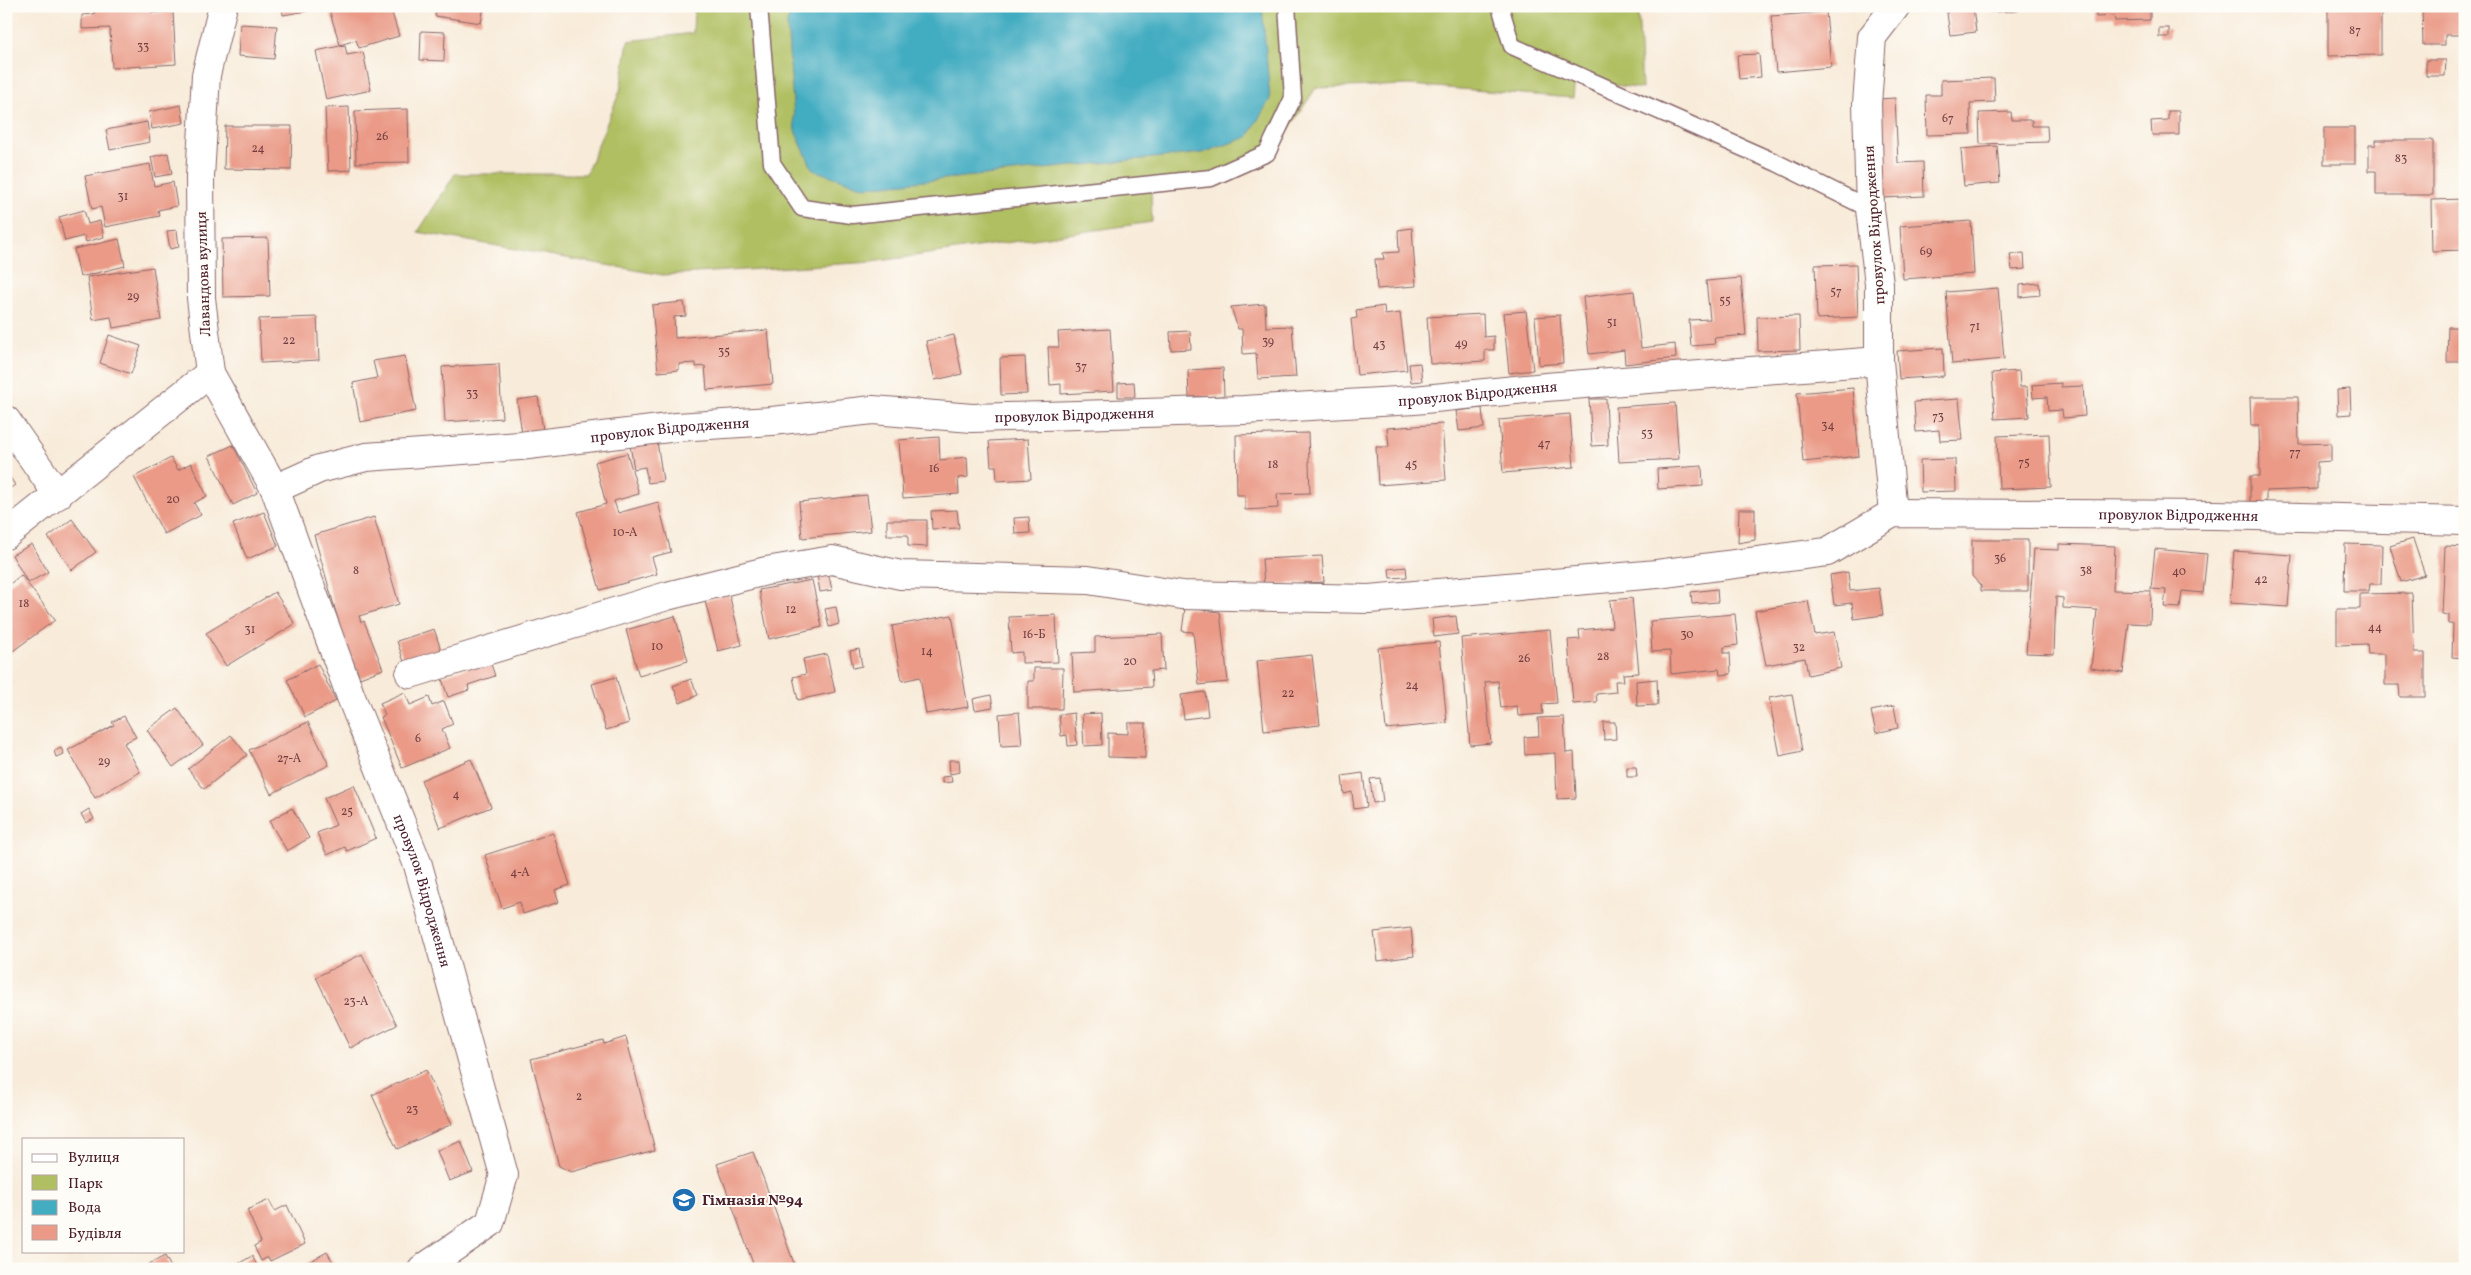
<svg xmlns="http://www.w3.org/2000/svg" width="2471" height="1275" font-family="Vollkorn,serif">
<rect width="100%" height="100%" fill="#fdfcf7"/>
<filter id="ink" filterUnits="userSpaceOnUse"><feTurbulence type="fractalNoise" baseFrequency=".02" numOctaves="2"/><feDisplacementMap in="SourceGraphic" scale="10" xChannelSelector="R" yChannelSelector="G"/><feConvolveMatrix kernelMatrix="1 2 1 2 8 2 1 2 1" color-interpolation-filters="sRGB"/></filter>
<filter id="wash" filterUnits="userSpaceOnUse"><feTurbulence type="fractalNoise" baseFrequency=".0096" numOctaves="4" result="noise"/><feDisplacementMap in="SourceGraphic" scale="20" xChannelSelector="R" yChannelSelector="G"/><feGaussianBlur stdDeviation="1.12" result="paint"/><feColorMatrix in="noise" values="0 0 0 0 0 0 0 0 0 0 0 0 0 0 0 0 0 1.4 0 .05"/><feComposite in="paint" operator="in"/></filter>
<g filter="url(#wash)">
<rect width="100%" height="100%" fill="#f8ebd9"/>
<polygon fill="#b0bf62" stroke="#7d6f46" points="694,6 1638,6 1642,89 1575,79 1573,98 1409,85 1316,88 1268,160 1151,190 1152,222 872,262 663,275 418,232 455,174 586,174 620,91 628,41 693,33"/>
<polygon fill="#42acc1" stroke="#466676" points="792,6 1262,6 1270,99 1248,137 1202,153 865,187 813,170 795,131 787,24"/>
<g id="blocks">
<g fill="#ea9a86">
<polygon points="94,6 152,6 152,13 173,12 176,64 112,68 110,28 82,29 82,15 94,14"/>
<polygon points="282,6 306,6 307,11 283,15"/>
<polygon points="328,6 390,6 399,36 359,48 356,40 340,45"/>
<polygon points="436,6 484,6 481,23 435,16"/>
<polygon points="1946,6 1973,6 1976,32 1950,35"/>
<polygon points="1991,6 2018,6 2018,11 1991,12"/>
<polygon points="2096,6 2150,6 2150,20 2115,21 2114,16 2096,17"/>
<polygon points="2328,6 2381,6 2381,55 2328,56"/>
<polygon points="2422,6 2461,6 2461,35 2445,35 2445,45 2423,45"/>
<polygon points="1826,12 1831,67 1776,72 1771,16"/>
<polygon points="240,24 277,26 274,59 238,56"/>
<rect x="2159" y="28" width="10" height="9"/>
<polygon points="421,31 445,32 444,61 420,60"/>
<polygon points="345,45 347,55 363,52 371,90 326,100 316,51"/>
<polygon points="1759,54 1761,77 1739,79 1737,55"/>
<polygon points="2426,60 2446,60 2445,76 2426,76"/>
<polygon points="1994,78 1995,102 1970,103 1971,134 1927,135 1926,95 1941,95 1941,80"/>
<polygon points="1895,98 1898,163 1923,162 1924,196 1883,198 1878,99"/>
<polygon points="181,105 184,123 152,129 149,112"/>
<polygon points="349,107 351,170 328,171 325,108"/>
<polygon points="408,109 409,162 356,163 355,111"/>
<polygon points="2168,111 2179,111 2179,135 2152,135 2151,121 2168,120"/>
<polygon points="2011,112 2012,120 2032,120 2032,126 2047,126 2048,142 1980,144 1979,113"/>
<polygon points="147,122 150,142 110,150 106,130"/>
<polygon points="225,126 292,126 291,170 224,169"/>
<rect x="2324" y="128" width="31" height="36"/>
<polygon points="2376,140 2433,140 2433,195 2376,195 2376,171 2369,171 2369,145 2376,145"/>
<polygon points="1997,146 2000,183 1964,186 1961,149"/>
<polygon points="168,153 172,174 155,177 151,157"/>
<polygon points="150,164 154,186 173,182 177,206 158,210 160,216 105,227 101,207 92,209 85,176"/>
<polygon points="2465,199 2465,250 2432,251 2431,200"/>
<polygon points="84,210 88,224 100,221 104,237 86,242 84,236 65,241 59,217"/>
<polygon points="1971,221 1974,274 1903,279 1900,226"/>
<polygon points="1412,228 1416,286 1377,289 1375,259 1384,259 1383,253 1399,252 1398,230"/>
<polygon points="177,230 179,247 170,249 167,231"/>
<polygon points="268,238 270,296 223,297 222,239"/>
<polygon points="119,239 125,266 80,277 74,249"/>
<polygon points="2024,253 2025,269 2012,270 2010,254"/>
<polygon points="1856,264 1858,317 1817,319 1815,265"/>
<polygon points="153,267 161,320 113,328 111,317 93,320 87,277"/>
<polygon points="1741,278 1746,335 1714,338 1715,344 1691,346 1689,320 1710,319 1706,281"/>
<polygon points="2039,283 2040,295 2020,297 2020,285"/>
<polygon points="1998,288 2004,359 1952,364 1946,292"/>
<polygon points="1634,291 1641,348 1675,344 1676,358 1625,364 1624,350 1589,354 1583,297"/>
<polygon points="684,302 686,316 674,317 675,338 768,330 773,384 707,390 705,366 696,367 696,363 679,364 679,370 658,372 652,305"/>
<polygon points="1265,304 1266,327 1292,326 1296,377 1258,379 1256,353 1243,354 1242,329 1238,329 1231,307"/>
<polygon points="1384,306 1385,315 1400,313 1407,370 1357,375 1351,319 1357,318 1356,310"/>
<polygon points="1526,311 1533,370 1509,373 1503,313"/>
<polygon points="1483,314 1484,337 1494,336 1494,350 1485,350 1485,361 1430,364 1427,317"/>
<polygon points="1560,315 1563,363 1539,365 1535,317"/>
<polygon points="1799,316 1800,350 1758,351 1757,317"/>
<polygon points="317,317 319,360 261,363 259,319"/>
<polygon points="2448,327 2465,327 2465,362 2447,362"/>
<polygon points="1110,329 1114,391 1061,394 1061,384 1050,385 1048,347 1059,347 1058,332"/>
<polygon points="1190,331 1191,349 1171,350 1170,332"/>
<polygon points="109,335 141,346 131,374 100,363"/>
<polygon points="954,335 962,374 935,380 926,341"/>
<polygon points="1943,348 1944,376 1899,379 1897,351"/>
<polygon points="405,356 416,411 360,422 353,383 377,378 373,361"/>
<polygon points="1025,357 1027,394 1001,395 1000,358"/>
<polygon points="1420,363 1422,381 1411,382 1409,364"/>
<polygon points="499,364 502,418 445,422 442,367"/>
<polygon points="1223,368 1224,396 1189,397 1188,370"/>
<polygon points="2019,371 2020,387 2027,387 2029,417 1995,419 1992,373"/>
<polygon points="1134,382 1135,397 1118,397 1118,383"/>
<polygon points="2061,383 2061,387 2083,386 2085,416 2063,418 2062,410 2048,411 2047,397 2033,398 2032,385"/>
<polygon points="1853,388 1859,456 1803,462 1797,393"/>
<polygon points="2350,389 2351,414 2338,415 2337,390"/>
<polygon points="538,397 543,430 522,433 517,400"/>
<polygon points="2250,397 2298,397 2299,444 2331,443 2331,461 2317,462 2317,489 2266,491 2266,505 2250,506 2250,476 2260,476 2259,425 2251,425"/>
<polygon points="1589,399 1606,399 1608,445 1592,446"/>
<polygon points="1959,399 1963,440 1940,441 1939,430 1916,432 1914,402"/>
<polygon points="1675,403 1679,459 1619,462 1616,407"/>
<polygon points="1482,408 1484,428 1459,431 1456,411"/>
<polygon points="1570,414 1574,467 1503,473 1499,420"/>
<polygon points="1442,424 1446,480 1378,485 1376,447 1389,447 1387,428"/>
<polygon points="1308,433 1310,493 1277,494 1278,508 1245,510 1245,495 1237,495 1236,435"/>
<polygon points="2049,434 2051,487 1999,489 1997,436"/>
<polygon points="939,437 940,460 967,457 968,477 958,478 959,494 903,498 899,440"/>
<polygon points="1028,439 1031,479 997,481 996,466 991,466 989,441"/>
<polygon points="657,441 663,481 648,483 645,467 634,469 630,445"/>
<polygon points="233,445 257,493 233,505 209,456"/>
<polygon points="627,453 639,494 614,501 618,513 658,502 671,552 652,557 657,574 600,590 578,512 606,504 595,462"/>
<polygon points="171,458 178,470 191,463 207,496 194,503 201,515 164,534 134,477"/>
<polygon points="1955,459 1956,491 1921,492 1920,460"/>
<polygon points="1702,466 1703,486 1658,489 1657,469"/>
<polygon points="6,471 15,485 6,491"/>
<polygon points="867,495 871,531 802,538 799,502"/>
<polygon points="1739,509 1755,509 1755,540 1738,543"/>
<polygon points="957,510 959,528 932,529 931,511"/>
<polygon points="264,512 278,546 247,559 233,524"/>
<polygon points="374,517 399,604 359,616 361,622 364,621 383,669 360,678 341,630 314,535"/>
<polygon points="1029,517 1030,533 1015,534 1014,518"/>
<polygon points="72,519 96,552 72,570 48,537"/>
<polygon points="887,520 927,520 927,547 908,546 908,535 887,535"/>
<polygon points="2413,539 2425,575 2401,582 2390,546"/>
<polygon points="1972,540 2028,540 2028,591 1981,591 1981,586 1972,576"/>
<polygon points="32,544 48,572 28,583 12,555"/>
<polygon points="2059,544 2115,546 2113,590 2151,591 2150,624 2129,623 2123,673 2091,668 2097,610 2063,608 2063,598 2056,597 2054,654 2026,653 2034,549 2059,550"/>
<polygon points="2345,544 2382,545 2381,584 2370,584 2369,591 2344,591"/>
<polygon points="2445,546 2465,547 2465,658 2452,657 2453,624 2449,624 2449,615 2442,614"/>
<polygon points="2155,549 2207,554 2203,593 2182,591 2180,608 2164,607 2166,590 2151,589"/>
<polygon points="2234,551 2292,555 2288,607 2230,603"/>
<polygon points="1322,556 1324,582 1264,585 1262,559"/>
<polygon points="1406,567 1407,577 1390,578 1389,569"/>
<polygon points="828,571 832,590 820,592 817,574"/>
<polygon points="1848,572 1850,591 1879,588 1883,615 1854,619 1852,603 1834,605 1830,575"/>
<polygon points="21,575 55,620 6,656 6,587"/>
<polygon points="812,580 822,627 769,639 759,590"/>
<polygon points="1717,589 1718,602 1692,604 1691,592"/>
<polygon points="275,592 295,624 226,666 206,633"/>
<polygon points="2412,593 2414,653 2425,653 2425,697 2400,697 2399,685 2385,685 2385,654 2368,654 2367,644 2337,645 2337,609 2360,609 2360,594"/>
<polygon points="729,594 742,645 718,651 705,601"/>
<polygon points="1632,598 1639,673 1623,674 1624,681 1615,681 1616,692 1596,694 1597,702 1573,704 1568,640 1580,639 1579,630 1612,627 1610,600"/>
<polygon points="1808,601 1815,635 1834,632 1841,668 1808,675 1805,658 1766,665 1755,611"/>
<polygon points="836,607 839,624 829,627 825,609"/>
<polygon points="1185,608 1220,612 1228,682 1199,685 1193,632 1182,631"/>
<polygon points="1735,614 1738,645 1724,647 1724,653 1730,653 1731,674 1720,675 1719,669 1671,674 1670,651 1652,652 1650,621"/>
<polygon points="952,615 968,707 926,714 920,677 902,681 892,626"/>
<polygon points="1056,615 1058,662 1022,663 1022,652 1011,653 1009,617"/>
<polygon points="675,616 688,661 639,676 626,630"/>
<polygon points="1456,616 1458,634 1434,637 1432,619"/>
<polygon points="434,629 442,653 405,665 397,641"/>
<polygon points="1550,630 1557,703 1542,704 1543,714 1518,716 1517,706 1501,708 1498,681 1485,682 1491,743 1470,745 1461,638"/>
<polygon points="1162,634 1164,670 1151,671 1152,687 1074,692 1072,653 1095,652 1095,637"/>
<polygon points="1439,642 1447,723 1386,729 1378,648"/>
<polygon points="859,649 862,666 853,668 850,651"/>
<polygon points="827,654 835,692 798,700 793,677 806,674 803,659"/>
<polygon points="1312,655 1320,725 1264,731 1257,661"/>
<polygon points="490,661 495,676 468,685 469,690 448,697 441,676"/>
<polygon points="318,664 336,701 305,717 287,680"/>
<polygon points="1034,668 1063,668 1062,709 1028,709 1028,681 1034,681"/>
<polygon points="616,677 629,723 606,730 592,684"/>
<polygon points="691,679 698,695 680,703 673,686"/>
<polygon points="1657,679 1658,705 1637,706 1636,681"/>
<polygon points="405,692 410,705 429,697 432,706 444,701 453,724 442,729 450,748 402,768 381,717 385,715 380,703"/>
<polygon points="1205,692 1208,716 1184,719 1181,695"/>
<polygon points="1792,694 1802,751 1780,756 1769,698"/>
<polygon points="991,695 993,707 975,710 973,699"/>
<polygon points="1894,706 1898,728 1876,733 1871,711"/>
<polygon points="177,708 203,745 173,767 147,730"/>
<polygon points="1019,712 1022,745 1001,746 999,714"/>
<polygon points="1074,713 1077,745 1068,746 1067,735 1061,736 1059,715"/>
<polygon points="1101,713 1102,745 1084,746 1082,714"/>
<polygon points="124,716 136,737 124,743 140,772 95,798 68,750 114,725 112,722"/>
<polygon points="1564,717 1566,753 1574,752 1576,798 1557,799 1555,753 1525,755 1524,737 1539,736 1538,718"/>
<polygon points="308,722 329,765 271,794 249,750"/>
<polygon points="1603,722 1615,722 1616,739 1604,740"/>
<polygon points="1128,723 1146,723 1145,758 1108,757 1108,733 1128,734"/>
<polygon points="231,735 247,755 204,789 188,769"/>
<polygon points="61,748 64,754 56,757 54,751"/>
<polygon points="471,759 491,807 440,828 421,780"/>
<polygon points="949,760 959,760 960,772 950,774"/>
<polygon points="1627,767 1636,767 1637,777 1627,777"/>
<polygon points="1363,773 1367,807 1354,809 1352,792 1344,794 1342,776"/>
<polygon points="951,776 952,782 942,783 942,777"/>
<polygon points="1380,778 1383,802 1373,803 1370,779"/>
<polygon points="354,785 376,838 347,851 345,847 327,855 317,833 336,825 324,798"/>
<polygon points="292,808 309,838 287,851 269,821"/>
<polygon points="89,809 94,819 86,823 81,814"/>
<polygon points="553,833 570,885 555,890 559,902 523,914 520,902 502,908 485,855"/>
<polygon points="1411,928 1414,956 1378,961 1374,932"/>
<polygon points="362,954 397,1025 350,1048 316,977"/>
<polygon points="626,1037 655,1150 571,1172 559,1166 531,1059 603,1040 604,1044"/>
<polygon points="426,1070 452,1124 397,1149 372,1095"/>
<polygon points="461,1141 473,1172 449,1181 437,1151"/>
<polygon points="753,1152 764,1180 796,1269 755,1269 717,1164"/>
<polygon points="269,1200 275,1211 287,1205 305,1244 270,1261 268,1257 261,1261 254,1246 261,1242 247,1210"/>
<polygon points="327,1252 337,1269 301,1269 300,1267"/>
<polygon points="165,1256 172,1269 152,1269 149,1264"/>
<polygon points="252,1256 259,1269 229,1269"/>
</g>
</g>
</g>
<g filter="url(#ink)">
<use href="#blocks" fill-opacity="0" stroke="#876668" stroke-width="1"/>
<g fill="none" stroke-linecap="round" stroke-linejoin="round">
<g stroke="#876668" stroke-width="19">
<g id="service">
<polyline points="759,6 772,163 802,208 852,215 1211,178 1267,153 1293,98 1287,6"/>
<polyline points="1500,6 1512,46 1777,163 1870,209"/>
</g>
</g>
<g stroke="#876668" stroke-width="30">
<g id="minor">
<path id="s1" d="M210,373L275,489L351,697L418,865L504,1175L490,1223L422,1269"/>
<polyline points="6,420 58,495"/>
<path id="s2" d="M275,489L319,469L366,457L520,446L677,427L772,421L873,410L972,418L1244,410L1414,400L1546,387L1879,361"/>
<polyline points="1893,513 1879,361 1879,284 1870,209 1867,104 1872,37 1896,6"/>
<polyline points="6,535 210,373 201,298 200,177 206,75 223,6"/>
<path id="s3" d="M410,674L667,596L766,571L832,560L901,575L1088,580L1182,595L1369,599L1657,574L1827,552L1893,513L2216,515L2465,521"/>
</g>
</g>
<use href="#service" stroke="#fff" stroke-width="16"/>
<use href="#minor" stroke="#fff" stroke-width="28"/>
</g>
</g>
<defs>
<g id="school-disc" transform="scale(1.25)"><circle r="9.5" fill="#1f6fb2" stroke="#fdfcf7"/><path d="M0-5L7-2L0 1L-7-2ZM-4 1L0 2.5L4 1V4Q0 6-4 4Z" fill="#fff"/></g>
</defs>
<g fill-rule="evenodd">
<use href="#school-disc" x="684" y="1200"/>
</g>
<g text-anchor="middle" stroke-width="4" stroke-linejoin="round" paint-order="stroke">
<g font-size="12" fill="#723e42">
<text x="2355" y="34">87</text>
<text x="143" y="50">33</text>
<text x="1948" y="122">67</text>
<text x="382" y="140">26</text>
<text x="258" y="152">24</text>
<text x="2401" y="162">83</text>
<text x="123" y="200">31</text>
<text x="1926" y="255">69</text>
<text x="1836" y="295">57</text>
<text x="133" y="300">29</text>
<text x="1725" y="304">55</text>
<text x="1612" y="326">51</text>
<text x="1975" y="330">71</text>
<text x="289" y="344">22</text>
<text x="1268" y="345">39</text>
<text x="1461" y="347">49</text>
<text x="1379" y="348">43</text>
<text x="724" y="355">35</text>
<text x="1081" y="370">37</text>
<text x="472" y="397">33</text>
<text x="1938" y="420">73</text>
<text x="1828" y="429">34</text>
<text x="1647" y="437">53</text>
<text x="1544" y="447">47</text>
<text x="2295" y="456">77</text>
<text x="2024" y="466">75</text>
<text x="1273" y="468">18</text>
<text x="1411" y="468">45</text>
<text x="934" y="472">16</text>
<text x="173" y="503">20</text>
<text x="625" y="536">10-А</text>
<text x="2000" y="562">36</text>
<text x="356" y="574">8</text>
<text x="2086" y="574">38</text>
<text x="2179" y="575">40</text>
<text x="2261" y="583">42</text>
<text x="24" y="607">18</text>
<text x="791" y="613">12</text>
<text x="2375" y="631">44</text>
<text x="250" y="633">31</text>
<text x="1034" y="638">16-Б</text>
<text x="1687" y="638">30</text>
<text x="657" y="650">10</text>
<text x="1799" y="651">32</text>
<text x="927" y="655">14</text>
<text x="1603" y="660">28</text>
<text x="1524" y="662">26</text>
<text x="1130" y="665">20</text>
<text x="1412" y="689">24</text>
<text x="1288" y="697">22</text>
<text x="418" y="742">6</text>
<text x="289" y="762">27-А</text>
<text x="104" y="765">29</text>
<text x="456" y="798">4</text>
<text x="347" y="815">25</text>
<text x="520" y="876">4-А</text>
<text x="356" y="1005">23-А</text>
<text x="579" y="1100">2</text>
<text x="412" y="1113">23</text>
</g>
<g font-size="15" fill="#4a1f2b" stroke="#fdfcf7">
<text transform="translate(1874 225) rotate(-94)" y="5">провулок Відродження</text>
<text transform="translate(203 274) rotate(-92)" y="5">Лавандова вулиця</text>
<text dy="5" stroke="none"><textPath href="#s2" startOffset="1212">провулок Відродження</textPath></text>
<text dy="5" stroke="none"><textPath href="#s2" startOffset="808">провулок Відродження</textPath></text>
<text dy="5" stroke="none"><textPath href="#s2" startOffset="402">провулок Відродження</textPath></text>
<text dy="5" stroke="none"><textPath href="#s3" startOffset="1800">провулок Відродження</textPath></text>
<text dy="5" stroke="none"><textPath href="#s1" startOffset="561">провулок Відродження</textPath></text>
</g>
<g font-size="15" font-weight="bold" fill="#4a1f2b" stroke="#fdfcf7" text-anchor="start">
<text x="702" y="1205">Гімназія №94</text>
</g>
</g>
<rect width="2471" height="1275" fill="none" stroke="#fdfcf7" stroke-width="25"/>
<rect x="22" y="1138" width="162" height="115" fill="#fdfcf7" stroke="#b5a4a5"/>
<rect x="32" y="1154" width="25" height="8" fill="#ffffff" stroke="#b5a4a5"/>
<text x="68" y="1162" font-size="15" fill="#4a1f2b">Вулиця</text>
<rect x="32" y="1175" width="25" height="15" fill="#b0bf62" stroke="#b5a4a5"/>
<text x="68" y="1188" font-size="15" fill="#4a1f2b">Парк</text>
<rect x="32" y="1200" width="25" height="15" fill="#42acc1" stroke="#b5a4a5"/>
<text x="68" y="1212" font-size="15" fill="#4a1f2b">Вода</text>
<rect x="32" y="1225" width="25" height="15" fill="#ea9a86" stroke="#b5a4a5"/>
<text x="68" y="1238" font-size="15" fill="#4a1f2b">Будівля</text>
</svg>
